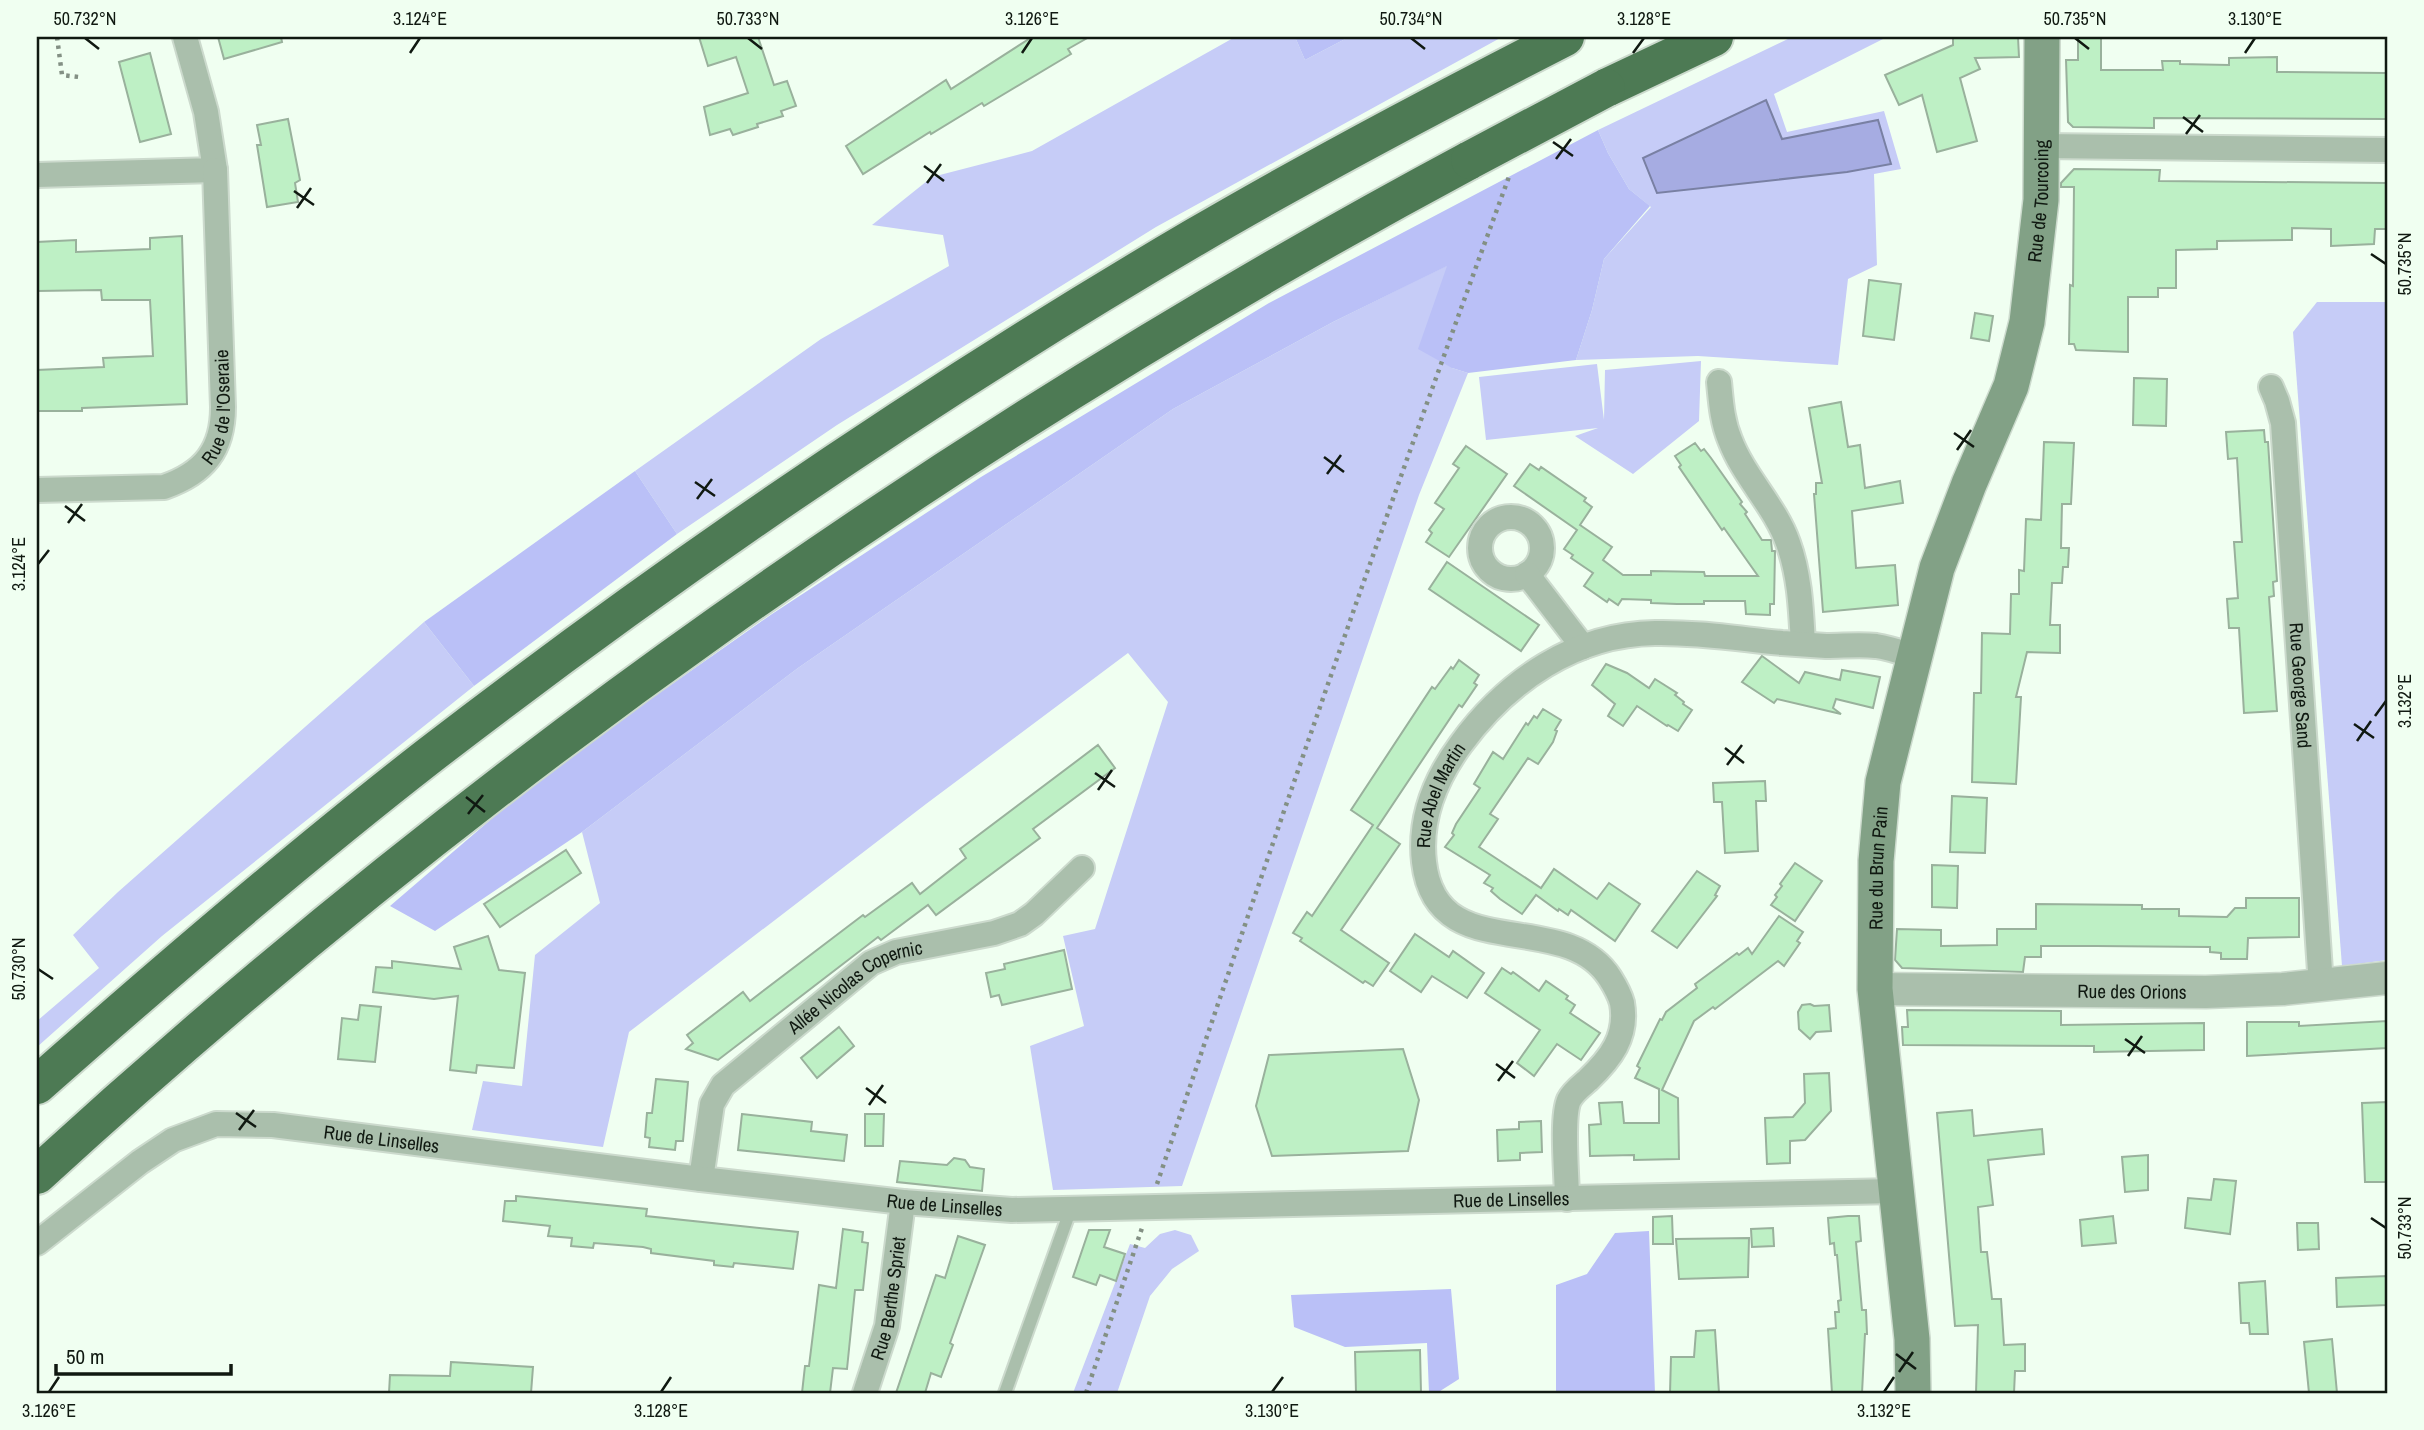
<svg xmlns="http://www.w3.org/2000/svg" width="2424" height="1430" font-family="'Archivo Narrow',sans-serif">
<rect width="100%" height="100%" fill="#f0fff1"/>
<g fill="#c6ccf7">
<polygon points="1235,37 1295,37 1305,60 1349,37 1502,37 1156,227 837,425 677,534 635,471 821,339 949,266 943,235 872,225 932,177 1032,151"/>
<polygon points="1792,37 1887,37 1774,94 1787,132 1884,111 1901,169 1874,174 1877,265 1848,279 1838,365 1698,356 1576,360 1592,310 1604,259 1651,207 1629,189 1608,153 1598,130"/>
<polygon points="1448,265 1452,368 1468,373 1419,495 1182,1186 1053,1190 1030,1046 1084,1026 1063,936 1095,929 1168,702 1128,653 926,804 629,1032 603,1147 472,1130 483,1081 522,1086 535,955 600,903 582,832 798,668 1173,409 1333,322"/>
<polygon points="2317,302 2387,302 2387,960 2342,966 2293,332"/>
<polygon points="1701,361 1699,421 1633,474 1575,436 1598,428 1486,440 1479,377 1597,364 1604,420 1605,370"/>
<polygon points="424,622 474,686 162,936 37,1047 37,1021 99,968 73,935 118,892"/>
<polygon points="1175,1230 1191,1235 1199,1251 1172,1269 1150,1296 1117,1393 1073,1393 1130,1244 1145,1248 1160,1234"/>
</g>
<g fill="#bac0f7">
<polygon points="1295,37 1349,37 1305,60"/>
<polygon points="1598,130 1608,153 1629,189 1650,206 1604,259 1592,310 1576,360 1468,373 1452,368 1418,349 1447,266 1333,322 1173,409 798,668 582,832 435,931 390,906 496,815 608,729 772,614 981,477 1269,303"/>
<polygon points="635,471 677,534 474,686 424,622"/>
<polygon points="1649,1231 1655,1393 1556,1393 1556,1285 1587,1274 1615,1233"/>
<polygon points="1451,1289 1459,1379 1437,1393 1429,1393 1427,1343 1345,1347 1294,1327 1291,1295"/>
</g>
<polygon fill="#a6ace2" stroke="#7980a3" stroke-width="2" points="1766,100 1782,139 1878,120 1891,164 1847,172 1657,193 1643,158"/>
<g fill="#bef0c5" stroke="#99b19c" stroke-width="2">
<polygon points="218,37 281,37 282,42 224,59"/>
<polygon points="699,37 758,37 774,85 787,81 796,106 781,111 783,116 757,124 758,127 733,135 730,129 710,135 704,107 748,93 736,57 708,66"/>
<polygon points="1032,37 1089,37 1068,49 1071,54 984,106 982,103 931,134 930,132 863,174 846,146 946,80 951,89"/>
<polygon points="1953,37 2018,37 2019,57 1975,58 1980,69 1960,78 1977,141 1937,152 1922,95 1899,105 1885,75 1953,45"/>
<polygon points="2078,37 2101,37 2101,70 2163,70 2162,61 2180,61 2180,64 2229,65 2229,58 2277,57 2277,72 2386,73 2386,119 2154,118 2154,128 2073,127 2068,122 2066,60 2078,60"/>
<polygon points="150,53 171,134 140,142 119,62"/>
<polygon points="288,119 300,180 295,183 298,202 267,207 257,145 261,145 257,125"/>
<polygon points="2074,169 2160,170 2159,181 2387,183 2387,229 2375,229 2374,244 2331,246 2331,229 2292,228 2292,240 2217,241 2217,249 2176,250 2176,288 2158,288 2158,297 2128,297 2128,352 2076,350 2074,344 2069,344 2070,285 2073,286 2074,187 2061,187 2061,183"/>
<polygon points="182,236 187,404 82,408 82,411 37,411 37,370 104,367 103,358 153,356 150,300 102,300 101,290 37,291 37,242 76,240 76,252 150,249 150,238"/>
<polygon points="1869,280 1901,284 1894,340 1863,336"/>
<polygon points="1975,313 1993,316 1989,341 1971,338"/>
<polygon points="2134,378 2167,379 2166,426 2133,425"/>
<polygon points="1841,402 1848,447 1860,445 1865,488 1900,481 1903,503 1852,511 1856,568 1895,565 1898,605 1823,612 1814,494 1816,494 1816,483 1822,483 1809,408"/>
<polygon points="2264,430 2265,442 2268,442 2277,581 2273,582 2274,596 2269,597 2277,711 2244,713 2239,628 2229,628 2227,599 2238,598 2234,542 2242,542 2237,458 2228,459 2226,432"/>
<polygon points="2044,442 2074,443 2071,504 2062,504 2061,548 2069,548 2068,567 2063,567 2062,583 2052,583 2050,625 2060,625 2060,653 2027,652 2016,697 2021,697 2016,784 1972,782 1974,693 1981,693 1982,633 2010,634 2011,594 2019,594 2019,570 2024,571 2026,519 2041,520"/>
<polygon points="1695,443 1701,451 1704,449 1711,458 1742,502 1740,504 1747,512 1745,514 1762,540 1771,540 1772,551 1775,551 1774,604 1770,604 1770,615 1746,614 1745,601 1704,601 1704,604 1677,604 1651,603 1651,600 1622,599 1618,605 1609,599 1607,602 1584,586 1593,573 1571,558 1573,555 1564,549 1577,530 1514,486 1530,464 1539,470 1541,467 1586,498 1584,501 1592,507 1580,525 1612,547 1603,560 1623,575 1651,575 1651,571 1704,572 1705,576 1758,576 1724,528 1722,530 1679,467 1681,465 1675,456"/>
<polygon points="1466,446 1507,474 1449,557 1426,542 1432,533 1429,530 1444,509 1435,503 1459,468 1453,464"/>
<polygon points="1447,562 1539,625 1521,651 1429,589"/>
<polygon points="1762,656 1799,683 1805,672 1840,680 1842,670 1880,677 1873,708 1836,699 1833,708 1841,714 1777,699 1774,703 1742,682"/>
<polygon points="1459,660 1479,675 1474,683 1477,685 1462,707 1459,705 1377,828 1400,844 1341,930 1389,963 1373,986 1365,981 1363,983 1300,941 1302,938 1293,933 1307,912 1312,916 1373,825 1351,810 1432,687 1435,689 1451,667 1453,669"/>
<polygon points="1606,664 1627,673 1649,688 1655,679 1677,693 1675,695 1684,702 1683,704 1692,710 1678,731 1668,725 1667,726 1637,706 1623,726 1608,716 1615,704 1592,685"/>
<polygon points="1543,709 1561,720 1555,730 1557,731 1553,742 1538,764 1528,758 1490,814 1498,819 1479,847 1541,888 1554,869 1597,899 1609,883 1640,904 1615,941 1571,910 1568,915 1559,909 1558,911 1536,895 1522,914 1500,899 1491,891 1493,888 1484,883 1490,875 1445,847 1454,835 1452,833 1456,824 1480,788 1474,784 1493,752 1503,759 1526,723 1528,725 1534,716 1537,718"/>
<polygon points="1098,745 1115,768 1033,829 1040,838 936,915 928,905 881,940 878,937 718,1060 686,1049 693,1043 687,1035 743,992 750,1001 863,915 865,917 912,883 920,894 966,858 960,849"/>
<polygon points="1765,781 1766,801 1756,801 1758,851 1725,853 1722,802 1714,802 1713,783"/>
<polygon points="1952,796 1987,798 1985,853 1950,852"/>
<polygon points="566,850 581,873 500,927 484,904"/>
<polygon points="1795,863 1822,881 1795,921 1771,905 1777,897 1775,895 1782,886 1780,884"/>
<polygon points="1932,865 1958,866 1957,908 1932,907"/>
<polygon points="1697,871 1720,886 1715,895 1717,896 1677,948 1652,931"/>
<polygon points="2246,898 2299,898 2299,937 2248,938 2247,959 2221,959 2221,953 2210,952 2210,947 2096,946 2041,946 2041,957 2025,957 2023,972 1902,968 1895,960 1897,929 1941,930 1941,946 1997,945 1997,929 2036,929 2036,904 2142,905 2142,909 2179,909 2179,916 2227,917 2235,908 2246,908"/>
<polygon points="1779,916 1803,932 1797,941 1800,943 1784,966 1778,961 1715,1009 1713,1007 1694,1021 1662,1090 1678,1098 1679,1159 1634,1160 1634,1155 1590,1156 1589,1125 1601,1124 1599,1103 1622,1102 1624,1123 1659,1123 1659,1089 1635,1078 1640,1068 1637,1066 1660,1019 1662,1020 1666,1012 1697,988 1695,984 1737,953 1739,955 1748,948 1752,954"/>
<polygon points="1415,934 1449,957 1453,951 1484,973 1467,998 1432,976 1421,992 1390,971"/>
<polygon points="488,936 499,970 525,973 514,1068 477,1065 476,1073 450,1070 458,996 434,999 373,992 376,967 392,968 392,961 461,969 454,947"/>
<polygon points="1064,950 1072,989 1002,1005 999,995 991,997 986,973 1005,969 1004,964"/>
<polygon points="1502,968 1511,974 1513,972 1539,991 1546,981 1568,996 1566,999 1575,1005 1570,1013 1600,1033 1581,1060 1557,1044 1534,1076 1517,1063 1540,1030 1485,993"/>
<polygon points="1810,1004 1814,1006 1829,1005 1831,1031 1816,1032 1810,1039 1799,1029 1798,1012 1802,1005"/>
<polygon points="360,1005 381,1007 375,1062 338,1059 342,1018 358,1020"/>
<polygon points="1907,1010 2061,1011 2061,1025 2204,1023 2204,1050 2094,1052 2094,1046 1903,1045 1902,1027 1908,1027"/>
<polygon points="2387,1021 2387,1048 2247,1056 2247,1022 2299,1022 2299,1026"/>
<polygon points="839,1027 854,1046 817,1078 801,1058"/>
<polygon points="1403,1049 1419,1100 1408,1151 1272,1156 1256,1106 1269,1055"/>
<polygon points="1829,1073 1831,1111 1805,1140 1790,1141 1790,1163 1767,1164 1765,1118 1793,1117 1805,1103 1804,1074"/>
<polygon points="656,1079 688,1082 683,1141 676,1141 675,1150 649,1147 650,1138 645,1137 647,1113 652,1113"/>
<polygon points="2387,1102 2387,1182 2365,1182 2362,1103"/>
<polygon points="1972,1110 1974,1136 2042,1129 2044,1154 1988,1160 1993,1205 1978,1207 1981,1252 1987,1252 1992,1299 2001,1299 2004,1345 2025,1344 2025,1371 2015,1371 2014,1393 1976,1393 1978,1325 1955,1326 1937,1113"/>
<polygon points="742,1114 812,1122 811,1131 847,1135 844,1161 738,1150"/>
<polygon points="865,1114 884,1114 883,1146 865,1146"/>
<polygon points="1541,1121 1542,1152 1520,1153 1520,1160 1498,1161 1497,1130 1519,1129 1519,1122"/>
<polygon points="2148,1155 2148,1190 2125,1192 2122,1157"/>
<polygon points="954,1158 965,1160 970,1167 984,1169 982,1191 897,1182 900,1161 947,1165"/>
<polygon points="2214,1179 2236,1181 2230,1234 2185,1228 2188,1198 2211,1200"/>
<polygon points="516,1196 647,1209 646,1216 798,1232 793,1269 734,1263 733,1267 714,1265 714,1261 651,1253 651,1249 643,1247 594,1243 593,1248 571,1246 572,1238 548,1236 550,1226 503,1221 505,1201 516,1201"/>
<polygon points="1672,1216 1673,1244 1653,1244 1653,1217"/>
<polygon points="1848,1216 1859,1216 1861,1241 1856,1242 1862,1310 1866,1310 1867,1334 1865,1334 1862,1393 1832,1393 1828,1329 1836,1328 1835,1312 1839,1312 1838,1301 1841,1300 1837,1255 1835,1255 1834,1243 1830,1244 1828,1218"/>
<polygon points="2113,1216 2116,1243 2082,1246 2080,1220"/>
<polygon points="2297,1223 2318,1223 2319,1249 2298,1250"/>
<polygon points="1773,1228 1774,1246 1752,1247 1751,1229"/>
<polygon points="843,1229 863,1232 862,1242 868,1243 863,1290 855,1290 847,1369 833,1368 830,1393 802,1393 805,1366 809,1366 819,1285 836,1288"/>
<polygon points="1089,1230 1110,1230 1104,1247 1125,1254 1116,1281 1100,1275 1096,1285 1073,1277"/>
<polygon points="958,1236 985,1245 950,1343 953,1345 941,1377 931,1373 925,1393 896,1393 936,1275 945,1278"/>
<polygon points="1749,1238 1748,1277 1679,1279 1676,1239"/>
<polygon points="2387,1276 2387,1305 2337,1307 2336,1278"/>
<polygon points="2265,1281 2268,1334 2250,1334 2249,1323 2241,1323 2239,1283"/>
<polygon points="1715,1330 1719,1393 1670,1393 1671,1357 1694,1357 1696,1331"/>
<polygon points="2332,1339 2337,1393 2309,1393 2304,1342"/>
<polygon points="1420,1350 1421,1393 1356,1393 1355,1352"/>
<polygon points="451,1362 533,1367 531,1393 389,1393 390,1375 450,1376"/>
</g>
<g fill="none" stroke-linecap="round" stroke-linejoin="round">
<g stroke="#ccdacd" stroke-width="16">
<polyline id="service" points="1005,1393 1070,1211"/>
</g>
<g stroke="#ccdacd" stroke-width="28">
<g id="minor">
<polyline points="2042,146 2387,150"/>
<polyline points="37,175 215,170 206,112 185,37"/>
<path d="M1719,382C1721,402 1722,421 1730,440C1744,477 1775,506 1788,543C1800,576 1801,610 1803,644"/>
<path id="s1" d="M2271,387L2277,401L2283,423L2321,986"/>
<path id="s2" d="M37,490L164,487C204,473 223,450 223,407L215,170"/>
<circle cx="1511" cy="548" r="31"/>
<polyline points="1527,574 1583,647"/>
<path id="s3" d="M701,1179L712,1104L723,1085L871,963L896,952L994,933L1020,924L1034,914L1082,868"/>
<path id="s4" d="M1567,1199C1567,1177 1561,1118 1569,1100C1573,1092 1581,1086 1588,1080C1610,1059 1628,1037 1622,1003C1620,995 1615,986 1610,978C1564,906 1436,969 1424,862C1419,819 1436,778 1461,744C1507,681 1575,634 1655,633C1697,632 1740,639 1782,643C1797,644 1812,645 1826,646C1843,646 1860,644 1876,646C1889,648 1901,652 1914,656"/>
<path id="s5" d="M37,1243L140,1162L173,1140L216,1124L273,1125L701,1179L903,1202L1012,1210L1896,1191"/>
<path id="s6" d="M865,1393L887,1326L903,1202"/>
</g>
</g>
<g stroke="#ccdacd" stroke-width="35">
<g id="tertiary">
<path id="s7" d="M1875,989L2206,992L2283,989L2387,978"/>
</g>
</g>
<g stroke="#ccdacd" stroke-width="38">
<g id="secondary">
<path id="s8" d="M1913,1393L1912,1339L1875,989L1876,861L1883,782L1937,568L1969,484L2011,386L2027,322L2041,200L2042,37"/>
</g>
</g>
<g stroke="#ccdacd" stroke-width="42">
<g id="motorway">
<polyline points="1606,88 1714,37"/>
<path d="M37,1085C165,972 295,860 430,755C674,567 929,393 1195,237C1316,166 1440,101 1565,37"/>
<path d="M37,1175C469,779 953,437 1470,160"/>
</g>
</g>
<g stroke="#839084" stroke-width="4.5" stroke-dasharray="3.5 5" stroke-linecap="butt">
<polyline points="57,37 62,75 79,77"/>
<path d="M1157,1184C1271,846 1387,509 1510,174"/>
<polyline points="1086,1393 1142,1228"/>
</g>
<use href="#service" stroke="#aabfac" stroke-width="12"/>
<use href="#minor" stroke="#aabfac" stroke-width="24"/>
<use href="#tertiary" stroke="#aabfac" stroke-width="32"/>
<use href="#secondary" stroke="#82a186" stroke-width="35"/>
<use href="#motorway" stroke="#4d7a54" stroke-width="38"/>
<g stroke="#ccdacd" stroke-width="42" stroke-linecap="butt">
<polyline id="motorway-bridge" points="1470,160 1606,88"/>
</g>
<use href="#motorway-bridge" stroke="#4d7a54" stroke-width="38"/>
</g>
<path fill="none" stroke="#101911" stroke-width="2.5" d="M85,38L99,49M748,38L762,49M1411,38L1425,49M2075,38L2089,49M410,53L420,38M1022,53L1032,38M1633,53L1644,38M2245,53L2255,38M2183,117L2203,132M2186,134L2200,115M1553,142L1573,156M1556,159L1571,139M924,166L944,181M927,183L941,164M294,191L314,205M297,208L311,188M2371,254L2386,264M1954,433L1974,447M1957,450L1971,430M1324,457L1344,472M1327,474L1341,455M695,482L715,496M697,499L712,479M65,506L85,521M68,523L82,504M38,564L49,550M2375,716L2386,701M2354,724L2374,738M2357,741L2371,721M1725,748L1744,763M1727,765L1742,745M1095,773L1115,787M1098,790L1112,770M466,797L485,812M468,814L483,795M38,969L53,979M2125,1039L2145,1053M2128,1056L2142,1036M1496,1064L1515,1078M1498,1081L1513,1061M866,1088L886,1103M869,1105L883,1085M236,1113L256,1127M239,1130L254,1110M2371,1218L2386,1228M1896,1354L1916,1369M1899,1372L1913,1352M49,1392L59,1377M661,1392L671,1377M1272,1392L1283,1377M1884,1392L1894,1377"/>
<g text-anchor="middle" stroke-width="6" stroke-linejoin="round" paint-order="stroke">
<g font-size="19" fill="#101911" stroke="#f0fff1">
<text dy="7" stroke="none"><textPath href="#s8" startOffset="1218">Rue de Tourcoing</textPath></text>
<text dy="7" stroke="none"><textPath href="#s2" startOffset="234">Rue de l'Oseraie</textPath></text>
<text dy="7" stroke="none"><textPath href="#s1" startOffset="301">Rue George Sand</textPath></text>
<text dy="7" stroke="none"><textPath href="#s4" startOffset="550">Rue Abel Martin</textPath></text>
<text dy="7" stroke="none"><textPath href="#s8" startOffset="527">Rue du Brun Pain</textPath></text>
<text dy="7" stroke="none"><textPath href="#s3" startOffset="264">Allée Nicolas Copernic</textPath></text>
<text dy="7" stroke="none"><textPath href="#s7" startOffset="257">Rue des Orions</textPath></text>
<text dy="7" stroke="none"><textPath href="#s5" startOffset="383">Rue de Linselles</textPath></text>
<text dy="7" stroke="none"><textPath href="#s5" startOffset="1517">Rue de Linselles</textPath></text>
<text dy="7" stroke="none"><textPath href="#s5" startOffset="950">Rue de Linselles</textPath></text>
<text dy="7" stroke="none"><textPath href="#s6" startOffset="98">Rue Berthe Spriet</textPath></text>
</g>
</g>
<rect width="2424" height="1430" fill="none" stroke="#f0fff1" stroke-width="77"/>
<path d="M56 1364v10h175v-10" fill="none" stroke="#101911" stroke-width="3.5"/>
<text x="66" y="1364" font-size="21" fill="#101911" stroke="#f0fff1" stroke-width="5" paint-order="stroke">50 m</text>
<rect x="38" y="38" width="2348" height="1354" fill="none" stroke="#101911" stroke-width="2.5"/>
<g font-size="18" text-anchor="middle" fill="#101911">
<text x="85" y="25">50.732°N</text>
<text x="420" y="25">3.124°E</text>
<text x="748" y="25">50.733°N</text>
<text x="1032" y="25">3.126°E</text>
<text x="1411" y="25">50.734°N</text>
<text x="1644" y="25">3.128°E</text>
<text x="2075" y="25">50.735°N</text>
<text x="2255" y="25">3.130°E</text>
<text transform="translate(2405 264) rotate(-90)" y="6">50.735°N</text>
<text transform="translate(19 564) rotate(-90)" y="6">3.124°E</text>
<text transform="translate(2405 701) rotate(-90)" y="6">3.132°E</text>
<text transform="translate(19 969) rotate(-90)" y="6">50.730°N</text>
<text transform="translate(2405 1228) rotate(-90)" y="6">50.733°N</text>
<text x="49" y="1417">3.126°E</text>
<text x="661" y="1417">3.128°E</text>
<text x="1272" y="1417">3.130°E</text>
<text x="1884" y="1417">3.132°E</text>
</g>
</svg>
